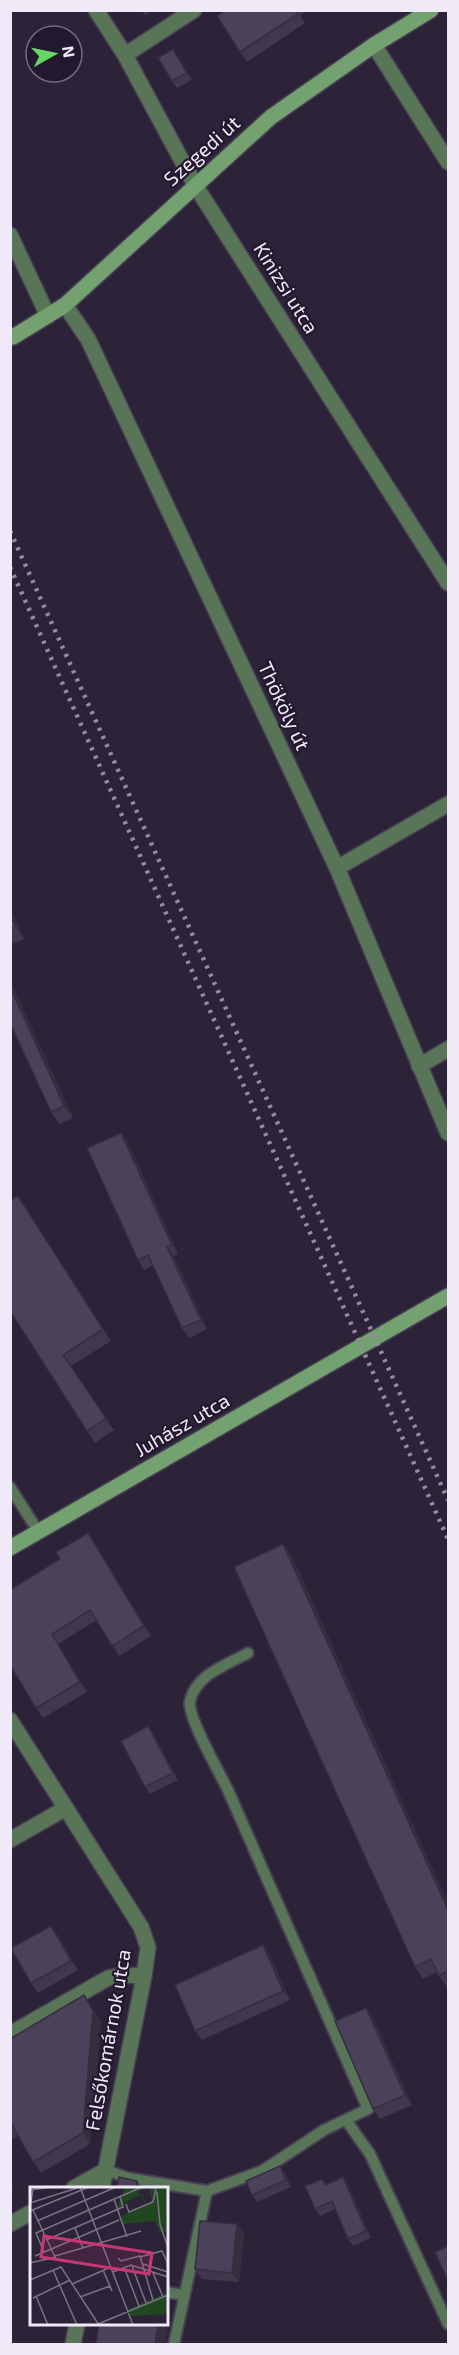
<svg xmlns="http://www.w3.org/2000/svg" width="459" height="2355" font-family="'Exo 2',sans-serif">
<rect width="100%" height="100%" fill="#2d2339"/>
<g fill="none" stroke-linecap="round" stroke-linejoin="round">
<g stroke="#483f54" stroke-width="14">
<g id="lane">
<polyline points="10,1487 38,1531"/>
<polyline points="346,2120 370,2154 448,2324"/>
<path d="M106,2170L128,2178L207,2191L262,2171L324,2130L368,2109C321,2002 274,1895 227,1788C218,1770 187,1716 190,1701C196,1674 227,1665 248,1653"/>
<polyline points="166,2292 183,2295"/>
<polyline points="174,2344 207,2191"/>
</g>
</g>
<g stroke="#483f54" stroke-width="18">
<g id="street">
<polyline points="96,10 125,55 195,185 448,583"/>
<polyline points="374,45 448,162"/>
<polyline points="125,55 194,10"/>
<polyline points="10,235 48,316"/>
<polyline points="65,305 88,339 337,868 448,1133"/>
<polyline points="337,868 448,804"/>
<polyline points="419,1066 448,1049"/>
<polyline points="10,1720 141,1927 148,1947 144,1976 102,2188"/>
<polyline points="10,1840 66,1808"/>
<polyline points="10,2034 108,1978 122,1975 144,1976"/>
<polyline points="74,2188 106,2170"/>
<polyline points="10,2224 32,2212"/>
<polyline points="73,2344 77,2324"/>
</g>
</g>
<g stroke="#483f54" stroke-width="18">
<g id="secondary">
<polyline points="13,337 65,305 271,117 374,45 431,10"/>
<polyline points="10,1548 448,1296"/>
</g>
</g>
<use href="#lane" stroke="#597557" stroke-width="10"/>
<use href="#street" stroke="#597557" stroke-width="15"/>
<use href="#secondary" stroke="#73a170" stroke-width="15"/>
<g stroke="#958d9f" stroke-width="4.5" stroke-dasharray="3 6" stroke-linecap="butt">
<polyline points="10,531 448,1500"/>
<polyline points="10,567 448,1539"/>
</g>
</g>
<g fill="#41384d">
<polygon points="141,10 152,10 145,15"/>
<polygon points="226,10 307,10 300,15 305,23 247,62 240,52"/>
<polygon points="177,56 192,80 177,88 172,81"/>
<polygon points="10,911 14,916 24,939 10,945"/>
<polygon points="10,980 73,1118 59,1124 51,1112 10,1023"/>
<polygon points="121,1133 128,1142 178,1254 174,1256 207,1329 189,1338 182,1328 153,1265 144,1270 138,1260"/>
<polygon points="18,1196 111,1341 71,1366 114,1430 95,1443 10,1311"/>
<polygon points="88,1533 95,1543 151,1636 119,1656 97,1620 58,1644 87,1692 43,1718 36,1708 60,1559"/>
<polygon points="292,1556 448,1903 448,1987 447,1988 437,1972 423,1979 415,1967"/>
<polygon points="148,1726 153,1733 178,1780 150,1794 145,1787"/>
<polygon points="51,1926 58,1936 78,1970 38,1993 31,1983"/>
<polygon points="270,1955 290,2000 202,2040 195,2031"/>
<polygon points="84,1995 101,2022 90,2144 41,2173 18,2136 10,2140 10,2039"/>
<polygon points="366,2008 373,2018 412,2105 380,2119 373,2109"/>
<polygon points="280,2166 285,2173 291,2187 257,2202 252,2195"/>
<polygon points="343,2177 348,2184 371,2238 353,2246 348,2239 335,2209 320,2216 315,2209 322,2179 326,2184"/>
<polygon points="10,2183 14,2190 10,2192"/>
<polygon points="237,2224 244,2234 239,2282 202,2279 195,2269"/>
</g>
<g fill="#352e3f">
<polygon points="10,911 14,916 24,939 16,927 10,915"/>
<polygon points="10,980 73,1118 64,1106 10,987"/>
<polygon points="121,1133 128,1142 178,1254 172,1245"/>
<polygon points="18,1196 26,1208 111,1341 103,1329"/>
<polygon points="167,1247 174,1256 207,1329 201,1320"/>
<polygon points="88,1533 95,1543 151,1636 144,1626"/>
<polygon points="283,1544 292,1556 448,1903 448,1910"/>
<polygon points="52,1634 58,1644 87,1692 80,1682"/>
<polygon points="148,1726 153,1733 178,1780 173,1773"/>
<polygon points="51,1926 58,1936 78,1970 71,1961"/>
<polygon points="263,1945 270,1955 290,2000 283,1991"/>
<polygon points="84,1995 101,2022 90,2144 83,2133"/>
<polygon points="366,2008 373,2018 412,2105 405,2095"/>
<polygon points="280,2166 285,2173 291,2187 286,2180"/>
<polygon points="343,2177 348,2184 371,2238 366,2231"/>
<polygon points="137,2181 142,2188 136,2188"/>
<polygon points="237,2224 244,2234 239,2282 232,2273"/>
<polygon points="166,2310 170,2315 165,2344 155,2344 158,2324 166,2324"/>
</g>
<g fill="#4c415a" stroke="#352e3f" stroke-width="1.5">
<polygon points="226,10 296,10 298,14 240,52 217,16"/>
<polygon points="173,49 187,73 172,81 158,58"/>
<polygon points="10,915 16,927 10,929"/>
<polygon points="10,987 64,1106 51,1112 10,1023"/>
<polygon points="121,1133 172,1245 167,1247 201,1320 182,1328 148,1255 138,1260 87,1148"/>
<polygon points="18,1196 103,1329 63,1355 106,1418 87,1431 10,1311 10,1201"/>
<polygon points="88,1533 144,1626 112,1646 90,1610 52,1634 80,1682 36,1708 10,1665 10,1590 60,1559 56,1552"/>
<polygon points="283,1544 448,1910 448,1971 439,1976 431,1959 415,1967 234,1567"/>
<polygon points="148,1726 173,1773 145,1787 121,1741"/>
<polygon points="51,1926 71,1961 31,1983 11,1948"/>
<polygon points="263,1945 283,1991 195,2031 175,1985"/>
<polygon points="84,1995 93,2011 83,2133 33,2162 12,2125 10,2126 10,2039"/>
<polygon points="366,2008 405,2095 373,2109 335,2021"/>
<polygon points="280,2166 286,2180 252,2195 246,2181"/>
<polygon points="119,2177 137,2181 136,2188 117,2188"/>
<polygon points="343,2177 366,2231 348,2239 332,2201 315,2209 305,2186 322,2179 325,2185"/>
<polygon points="200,2221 237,2224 232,2273 195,2269"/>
<polygon points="448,2246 448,2281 435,2252"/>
<polygon points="99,2324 158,2324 155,2344 96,2344"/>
</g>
<g text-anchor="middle" stroke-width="4.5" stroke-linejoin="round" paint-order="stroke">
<g font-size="20" fill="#f0e9f8" stroke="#23192f">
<text transform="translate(202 151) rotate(-42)" y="7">Szegedi út</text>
<text transform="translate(286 288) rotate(58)" y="7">Kinizsi utca</text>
<text transform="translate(284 706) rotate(65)" y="7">Thököly út</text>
<text transform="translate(182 1425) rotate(-30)" y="7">Juhász utca</text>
<text transform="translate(108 2040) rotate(-80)" y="7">Felsőkomárnok utca</text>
</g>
</g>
<g transform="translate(30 2187)">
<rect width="138" height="138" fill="#2d2339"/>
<path d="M95,0H117L107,6L112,8L116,17L122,14L119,0H138V44L130,46L125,34L92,37L89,32L97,26L115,17L111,8L94,16L86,24ZM138,105V127L101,129L98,122Z" fill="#214720"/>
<path fill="none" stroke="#7b7285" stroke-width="1.5" d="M50,0L103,138M0,3L22,0M127,5L130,37L138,61M84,12L97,50M0,16L50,0M96,17L99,25L123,15L126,2M0,22L3,2M3,23L26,72M0,24L59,0M7,34L86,0M45,41L53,61M16,53L93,20L90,10M14,65L6,46L112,0M5,69L89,33M25,69L111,44M110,70L132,64L138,77M88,71L91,74L110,69L123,113M0,76L26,70M113,77L138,85M102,79L116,116M94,80L109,119M23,83L47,138M73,83L82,104M83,85L101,78L138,90M123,86L133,110M0,93L31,80L69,138M42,97L81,80M6,109L18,138M50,110L80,99M3,111L40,93M68,137L138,108"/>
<path fill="#c93773" fill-opacity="0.15" stroke="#c93773" stroke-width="3" d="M14,49L122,66L119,87L11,70Z"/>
<rect width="138" height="138" fill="none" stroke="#f0e9f8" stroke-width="3"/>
</g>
<rect width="459" height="2355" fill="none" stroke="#f0e9f8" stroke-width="24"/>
<g transform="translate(54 54) rotate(81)"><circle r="28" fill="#23192f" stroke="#756c7f" stroke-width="1.5"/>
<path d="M0-4.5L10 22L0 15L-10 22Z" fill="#68d465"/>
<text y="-9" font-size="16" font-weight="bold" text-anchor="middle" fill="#f0e9f8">N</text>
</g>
</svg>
